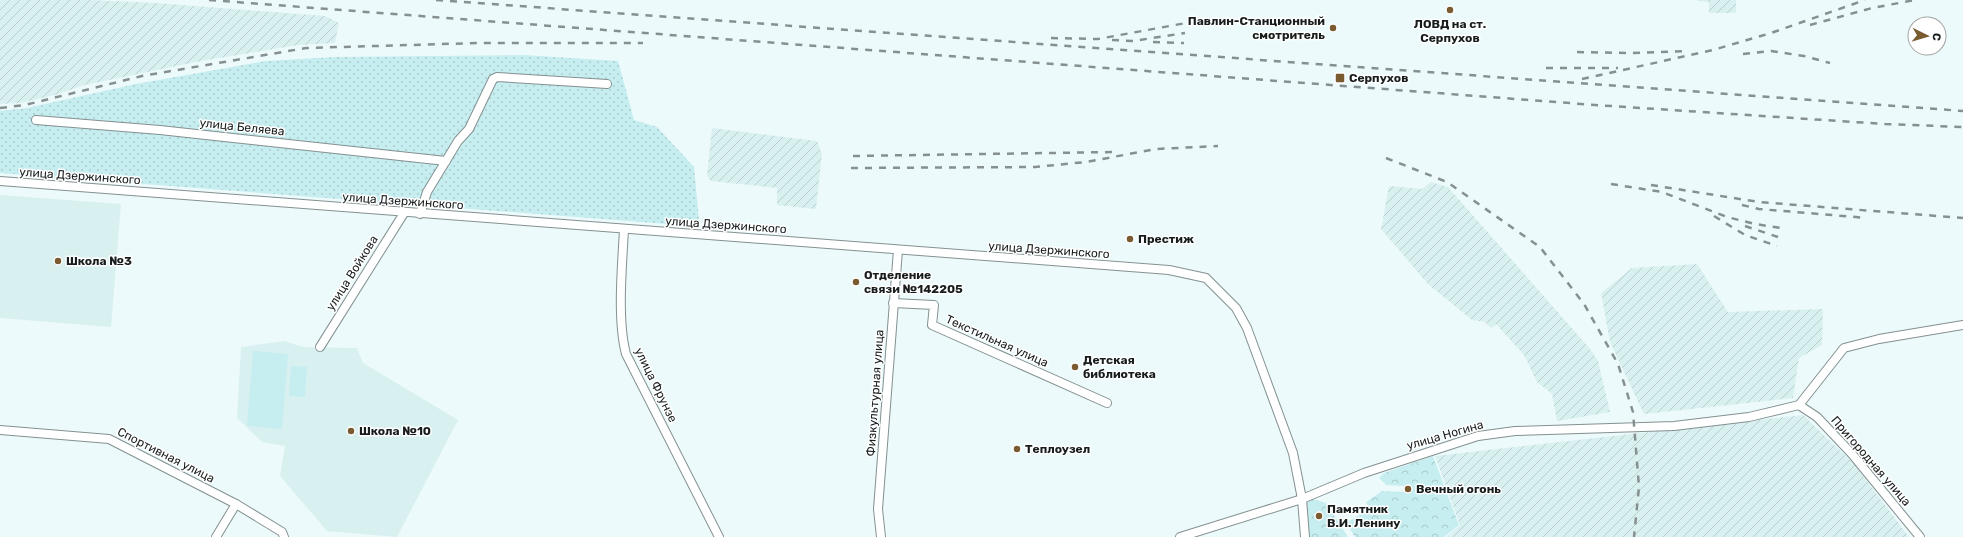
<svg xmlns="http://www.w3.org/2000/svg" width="1963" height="537" font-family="Rubik,sans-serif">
<defs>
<pattern id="industrial-furrows" width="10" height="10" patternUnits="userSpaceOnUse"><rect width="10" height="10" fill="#d9f0f1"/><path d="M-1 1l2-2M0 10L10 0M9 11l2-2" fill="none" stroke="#bacdce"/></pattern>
<pattern id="park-crowns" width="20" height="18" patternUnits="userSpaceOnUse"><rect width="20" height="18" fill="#c6edef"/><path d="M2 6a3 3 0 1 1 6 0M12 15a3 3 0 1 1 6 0" fill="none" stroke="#a9cbcc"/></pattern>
<pattern id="garden-dots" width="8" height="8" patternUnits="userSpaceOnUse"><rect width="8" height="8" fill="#c6edef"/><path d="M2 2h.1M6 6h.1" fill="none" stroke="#a9cbcc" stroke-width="1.8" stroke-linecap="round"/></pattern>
</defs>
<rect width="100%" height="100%" fill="#ecfafb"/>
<g fill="#d9f0f1">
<polygon points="0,195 121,204 111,327 0,318"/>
<polygon points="284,341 303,347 357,348 363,363 458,420 397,537 327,531 280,476 285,446 262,442 237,418 241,347"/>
</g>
<g fill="url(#industrial-furrows)">
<polygon points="0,0 89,0 156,3 325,16 339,23 335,43 298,45 201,61 85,85 55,95 20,103 0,104"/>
<polygon points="1695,0 1736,0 1736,13 1709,13 1709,2"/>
<polygon points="712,128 817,141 822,154 816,209 777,205 777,188 711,181 707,176"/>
<polygon points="1431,182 1448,187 1590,349 1598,361 1610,412 1557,421 1552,394 1537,382 1524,355 1496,324 1491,328 1485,322 1472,320 1428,284 1381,229 1389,186 1422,189"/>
<polygon points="1697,264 1728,312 1823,309 1822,345 1799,358 1793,398 1644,414 1610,342 1601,293 1632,268"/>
<polygon points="1803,415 1854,464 1909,537 1446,537 1460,525 1435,456"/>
</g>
<g fill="url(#park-crowns)">
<polygon points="1433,456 1459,525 1444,537 1355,537 1346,523 1370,509 1366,502 1382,491 1405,492 1405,486 1386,485 1379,478 1384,473"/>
<polygon points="1303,496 1326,503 1348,537 1306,537"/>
</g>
<polygon fill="url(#garden-dots)" points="523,55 618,61 634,120 657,127 694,167 699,220 694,226 0,173 0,111 27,108 136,84 266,61 336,57"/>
<g fill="#c6edef">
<polygon points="253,351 288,354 282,429 247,426"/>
<polygon points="291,366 307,367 305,397 289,396"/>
</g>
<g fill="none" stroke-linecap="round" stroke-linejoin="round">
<g stroke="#849091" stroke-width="10">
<g id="minor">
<polyline points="36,120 160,130 446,161"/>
<polyline points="0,181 1169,270 1206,278 1236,308 1247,328 1293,453 1302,499 1305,537"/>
<polyline points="420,214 427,192 458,141 469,129 493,79 497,77 607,84"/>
<path d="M624,230C622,266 617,320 626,354L719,537"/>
<polyline points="893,303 934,305 932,325 1107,403"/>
<polyline points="320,347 404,213"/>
<polyline points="1799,405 1844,348 1879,339 1963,325"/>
<polyline points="1799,405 1817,417 1852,454 1920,537"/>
<polyline points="0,430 109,439 236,504 282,532 284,537"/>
<polyline points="216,537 236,504"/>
<polyline points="881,537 878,509 898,250"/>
<polyline points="1180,537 1302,499 1364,473 1478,436 1515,431 1674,426 1749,417 1799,405"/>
</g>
</g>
<use href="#minor" stroke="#fff" stroke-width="8"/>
<g stroke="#869090" stroke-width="2.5" stroke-dasharray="7 7" stroke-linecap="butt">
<polyline points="209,0 1595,105 1885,124 1963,127"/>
<polyline points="436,0 1963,111"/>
<polyline points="1810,25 1872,8 1915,0"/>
<polyline points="1051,38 1098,39 1186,23"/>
<polyline points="1112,40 1133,41 1185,33"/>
<polyline points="1153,42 1184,43"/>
<polyline points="1577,52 1630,53 1689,51"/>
<polyline points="1743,54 1771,51 1804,56 1830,63"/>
<polyline points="1546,68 1618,68"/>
<polyline points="1582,79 1713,50 1771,33 1865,0"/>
<polyline points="0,108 25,105 142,76 306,48 479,43 643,43"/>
<polyline points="853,156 1114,152"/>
<polyline points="1386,158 1447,182 1540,247 1584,304 1618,364 1633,412 1639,487 1634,537"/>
<polyline points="851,168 1035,167 1086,162 1156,149 1218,146"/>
<polyline points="1611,184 1662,192 1727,217 1755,224 1781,228"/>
<polyline points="1651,185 1759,202 1963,218"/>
<polyline points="1742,205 1759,209 1867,218"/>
<polyline points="1714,216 1745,235 1777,246"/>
<polyline points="1745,226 1778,237"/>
</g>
</g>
<g fill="#7a5a30" stroke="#fff" stroke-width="1.5">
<circle cx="1450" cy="10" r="4"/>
<circle cx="1333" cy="28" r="4"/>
<rect x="1335" y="73" width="10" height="10" rx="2"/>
<circle cx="1130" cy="239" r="4"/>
<circle cx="58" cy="261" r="4"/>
<circle cx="856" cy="282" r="4"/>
<circle cx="1075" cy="367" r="4"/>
<circle cx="351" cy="431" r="4"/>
<circle cx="1017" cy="449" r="4"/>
<circle cx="1408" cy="489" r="4"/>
<circle cx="1319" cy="516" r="4"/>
</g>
<g text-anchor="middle" stroke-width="3" stroke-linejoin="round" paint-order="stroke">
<g font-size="12" font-weight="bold" fill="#181d1d" stroke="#fff" text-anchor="start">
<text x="1325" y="25" text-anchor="end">Павлин-Станционный<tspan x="1325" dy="14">смотритель</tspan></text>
<text x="1450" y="28" text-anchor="middle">ЛОВД на ст.<tspan x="1450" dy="14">Серпухов</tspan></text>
<text x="1349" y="82">Серпухов</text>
<text x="1138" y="243">Престиж</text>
<text x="66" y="265">Школа №3</text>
<text x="864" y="279">Отделение<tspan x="864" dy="14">связи №142205</tspan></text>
<text x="1083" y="364">Детская<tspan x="1083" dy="14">библиотека</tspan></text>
<text x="359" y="435">Школа №10</text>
<text x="1025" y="453">Теплоузел</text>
<text x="1416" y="493">Вечный огонь</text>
<text x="1327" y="513">Памятник<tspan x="1327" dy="14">В.И. Ленину</tspan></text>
</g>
<g font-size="12" fill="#181d1d" stroke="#fff">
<text transform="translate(242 127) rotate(6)" y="4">улица Беляева</text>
<text transform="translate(80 176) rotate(4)" y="4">улица Дзержинского</text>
<text transform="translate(403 201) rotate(4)" y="4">улица Дзержинского</text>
<text transform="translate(726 225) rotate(4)" y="4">улица Дзержинского</text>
<text transform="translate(1049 250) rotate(4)" y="4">улица Дзержинского</text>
<text transform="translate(352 273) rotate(-58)" y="4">улица Войкова</text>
<text transform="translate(997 341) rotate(24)" y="4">Текстильная улица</text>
<text transform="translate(656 385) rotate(64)" y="4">улица Фрунзе</text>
<text transform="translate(875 393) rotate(-86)" y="4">Физкультурная улица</text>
<text transform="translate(1445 435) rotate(-16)" y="4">улица Ногина</text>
<text transform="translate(166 455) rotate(27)" y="4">Спортивная улица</text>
<text transform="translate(1871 461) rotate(49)" y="4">Пригородная улица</text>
</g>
</g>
<g transform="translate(1927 36) rotate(95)"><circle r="19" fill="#ffffff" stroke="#a3a5a5"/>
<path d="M0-3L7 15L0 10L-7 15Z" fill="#7a5a30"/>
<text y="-6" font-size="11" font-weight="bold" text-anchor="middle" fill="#181d1d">С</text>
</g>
</svg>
